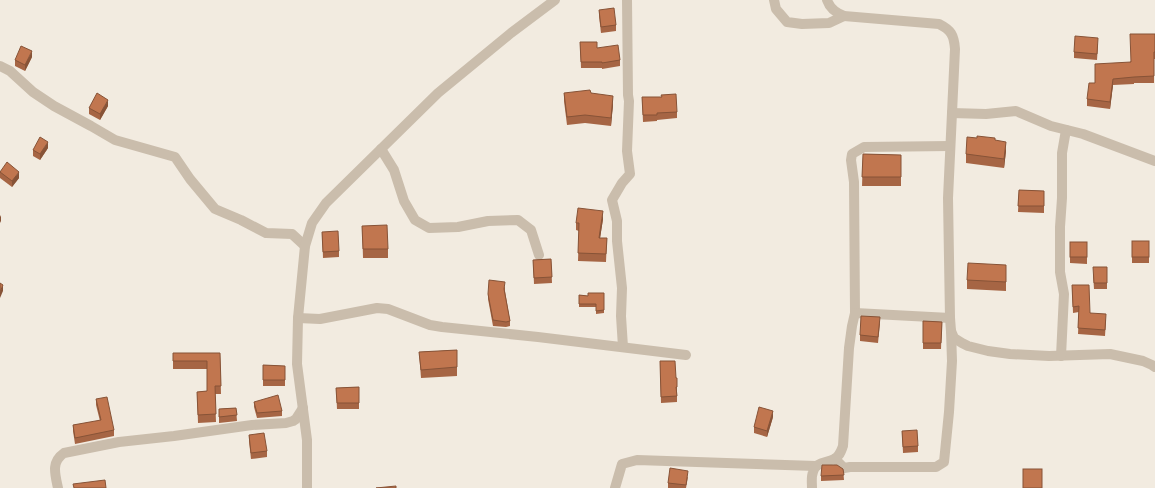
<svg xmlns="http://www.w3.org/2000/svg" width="1155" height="488" font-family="'Space Grotesk',sans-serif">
<rect width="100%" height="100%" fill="#f2ebe0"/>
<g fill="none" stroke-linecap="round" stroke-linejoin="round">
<g stroke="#cabdac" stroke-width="10">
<polyline points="774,0 776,9 787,22 802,24 829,23 844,16"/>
<path d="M827,0C830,9 836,13 844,16L939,24C951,30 954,35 955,49L948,198L950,318L951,331L954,338L962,343L968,346L988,351L1010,354L1049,356L1110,354L1143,361L1152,365L1155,367"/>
<polyline points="0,66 10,71 33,92 54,106 91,126 115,140 175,157 190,179 215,209 241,220 266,233 292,234 305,246"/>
<polyline points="952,113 986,114 1016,111 1051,126 1083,134 1155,161"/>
<polyline points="381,149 394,170 404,201 415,220 429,228 458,227 488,221 518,220 531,230 539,255"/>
<polyline points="855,313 854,182 851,160 852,154 864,147 950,146"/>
<polyline points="298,318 320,319 377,308 388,309 430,325 442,327 538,337 686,355"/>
<polyline points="623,347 621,316 622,288 617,241 617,221 612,200 622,183 630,174 627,151 629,101 628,95 627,0"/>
<polyline points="1061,356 1064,294 1060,272 1060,227 1062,198 1062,153 1066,130"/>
<polyline points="835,459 844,468 850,467 936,467 944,462 949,412 952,361 951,331"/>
<path d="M58,488C55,474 51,462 64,453L119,442L174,436L252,425L286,423L293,421L296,419L303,408"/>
<polyline points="307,488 307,440 297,364 298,318 305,246 312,223 326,203 438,93 511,33 555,0"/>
<polyline points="615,488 622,464 637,460 816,466"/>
<path d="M812,488C812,483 811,477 813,472C815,462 827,463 834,459C840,456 841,451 843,446L849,348L852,326L855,313L950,318"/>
</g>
</g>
<g fill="#a66544">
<polygon points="599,10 616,25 616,31 601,33 599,16"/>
<polygon points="1155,34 1155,59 1154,59 1154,83 1134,83 1134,84 1113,85 1110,109 1087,106 1087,99 1130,62"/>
<polygon points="580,42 597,48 620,60 620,66 602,69 602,68 581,68"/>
<polygon points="1098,44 1097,60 1074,58 1074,52"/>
<polygon points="32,57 25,71 15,66 15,60"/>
<polygon points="564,93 591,93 613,104 611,126 585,123 567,125 564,101"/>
<polygon points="642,97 677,112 677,118 657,120 657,121 643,122"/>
<polygon points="108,106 100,120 89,114 89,108"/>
<polygon points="995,140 1006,151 1004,168 966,163 966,154"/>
<polygon points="48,148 40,160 33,156 33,150"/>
<polygon points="863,154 901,155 901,186 862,186"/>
<polygon points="0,171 19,178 12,187 0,178"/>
<polygon points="1019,190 1044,191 1044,213 1018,212"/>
<polygon points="603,219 600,238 607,238 606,262 578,261 579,231 576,230 576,223"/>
<polygon points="362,226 388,249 388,258 363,258"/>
<polygon points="322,232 339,251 339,257 323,258"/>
<rect x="1132" y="241" width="17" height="22"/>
<polygon points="1070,242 1087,242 1087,264 1070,263"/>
<polygon points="551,259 552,283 534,284 533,260"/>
<polygon points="1006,274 1006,291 967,289 967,280"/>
<polygon points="1093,274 1107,283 1107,289 1094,289"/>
<polygon points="1072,285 1090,313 1106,320 1105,336 1078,334 1079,312 1073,313"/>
<polygon points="505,287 505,291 510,321 510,326 506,327 493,326 488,299 488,294"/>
<polygon points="604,293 604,313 596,314 596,307 579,307 579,295 588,296"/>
<polygon points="923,321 942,322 941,349 923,349"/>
<polygon points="880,323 878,343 860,341 860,335"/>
<polygon points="457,350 457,376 421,378 419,352"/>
<polygon points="173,353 220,353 221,394 215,394 216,422 198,423 197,392 207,391 207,369 173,369"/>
<polygon points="660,361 676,378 677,378 677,402 661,403"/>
<polygon points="263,365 285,366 285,386 263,386"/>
<polygon points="359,387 359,409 337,409 336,388"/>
<polygon points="96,399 114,430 114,436 75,444 73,431 73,425 100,421 96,405"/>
<polygon points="254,402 282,411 282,416 257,418 254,407"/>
<polygon points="236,408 237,421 219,423 219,409"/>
<polygon points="773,417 767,437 754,433 754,427"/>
<polygon points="902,431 918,446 918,452 903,453"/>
<polygon points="249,435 267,451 267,457 251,459 249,441"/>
<polygon points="843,469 844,480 821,481 821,476"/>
<polygon points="688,477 686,488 668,488 668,483"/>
</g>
<g fill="#875337">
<polygon points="32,51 32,57 25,71 25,65"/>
<polygon points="1113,79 1113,85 1110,109 1110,102"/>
<polygon points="613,96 613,104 611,126 611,118"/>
<polygon points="108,100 108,106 100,120 100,114"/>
<polygon points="48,142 48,148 40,160 40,154"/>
<polygon points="1006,142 1006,151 1004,168 1004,159"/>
<polygon points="19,172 19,178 12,187 12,181"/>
<polygon points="603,211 603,219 599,245 599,238"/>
<polygon points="1,215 1,221 0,223 0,217"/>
<polygon points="3,285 3,291 0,298 0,292"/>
<polygon points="773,411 773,417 767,437 767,431"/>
</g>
<g fill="#c1764f" stroke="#875337">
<polygon points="614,8 616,25 601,27 599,10"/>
<polygon points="1130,34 1155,34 1155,52 1154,52 1154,76 1134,77 1113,79 1110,102 1087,99 1089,83 1095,83 1095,64 1131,62"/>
<polygon points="1075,36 1098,38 1097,54 1074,52"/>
<polygon points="580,42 597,42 597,48 618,45 620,60 602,63 602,62 581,62"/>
<polygon points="21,46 32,51 25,65 15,60"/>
<polygon points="590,90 591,93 613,96 611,118 585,115 567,117 564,93"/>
<polygon points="97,93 108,100 100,114 89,108"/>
<polygon points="676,94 677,112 657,113 657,115 643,115 642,97 662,97 661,95"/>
<polygon points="977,136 995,138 995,140 1006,142 1004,159 966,154 967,137 977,138"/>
<polygon points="40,137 48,142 40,154 33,150"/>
<polygon points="863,154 901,155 901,177 862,177"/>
<polygon points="7,162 19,172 12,181 0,172"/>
<polygon points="1019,190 1044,191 1044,206 1018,206"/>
<polygon points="578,208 603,211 599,238 607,238 606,254 578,253 579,223 576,223"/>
<polygon points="387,225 388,249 363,249 362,226"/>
<polygon points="338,231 339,251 323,252 322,232"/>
<rect x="1132" y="241" width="17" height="16"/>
<rect x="1070" y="242" width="17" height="15"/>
<polygon points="551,259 552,277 534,278 533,260"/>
<polygon points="968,263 1006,265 1006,282 967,280"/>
<polygon points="1093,267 1107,267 1107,283 1094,283"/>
<polygon points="489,280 505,282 504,289 510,321 506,322 493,320 488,294"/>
<polygon points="0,283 3,285 0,292"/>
<polygon points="1072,285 1089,285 1090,313 1106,314 1105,330 1078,328 1079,306 1073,307"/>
<polygon points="588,293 604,293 604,310 596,311 596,304 579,304 579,295 588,296"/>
<polygon points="861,316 880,317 878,337 860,335"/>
<polygon points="923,321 942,322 941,343 923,343"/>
<polygon points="457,350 457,367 421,370 419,352"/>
<polygon points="173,353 220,353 221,386 215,386 216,414 198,415 197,392 207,391 207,361 173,361"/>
<polygon points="660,361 675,361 676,378 677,378 677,387 676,387 677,396 661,397"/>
<polygon points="263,365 285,366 285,380 263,380"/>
<polygon points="359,387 359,403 337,403 336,388"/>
<polygon points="278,395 282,411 257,413 254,402"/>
<polygon points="107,397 114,430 75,438 73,425 101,420 96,399"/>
<polygon points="759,407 773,411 767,431 754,427"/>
<polygon points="236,408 237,415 219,417 219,409"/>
<polygon points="917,430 918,446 903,447 902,431"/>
<polygon points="264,433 267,451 251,453 249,435"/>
<polygon points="822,465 837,465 843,469 844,475 821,476"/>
<polygon points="670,468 688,471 686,485 668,483"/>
<rect x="1023" y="469" width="19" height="19"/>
<polygon points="105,480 106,488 74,488 73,484"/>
<polygon points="396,486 396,488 376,488"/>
</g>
</svg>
